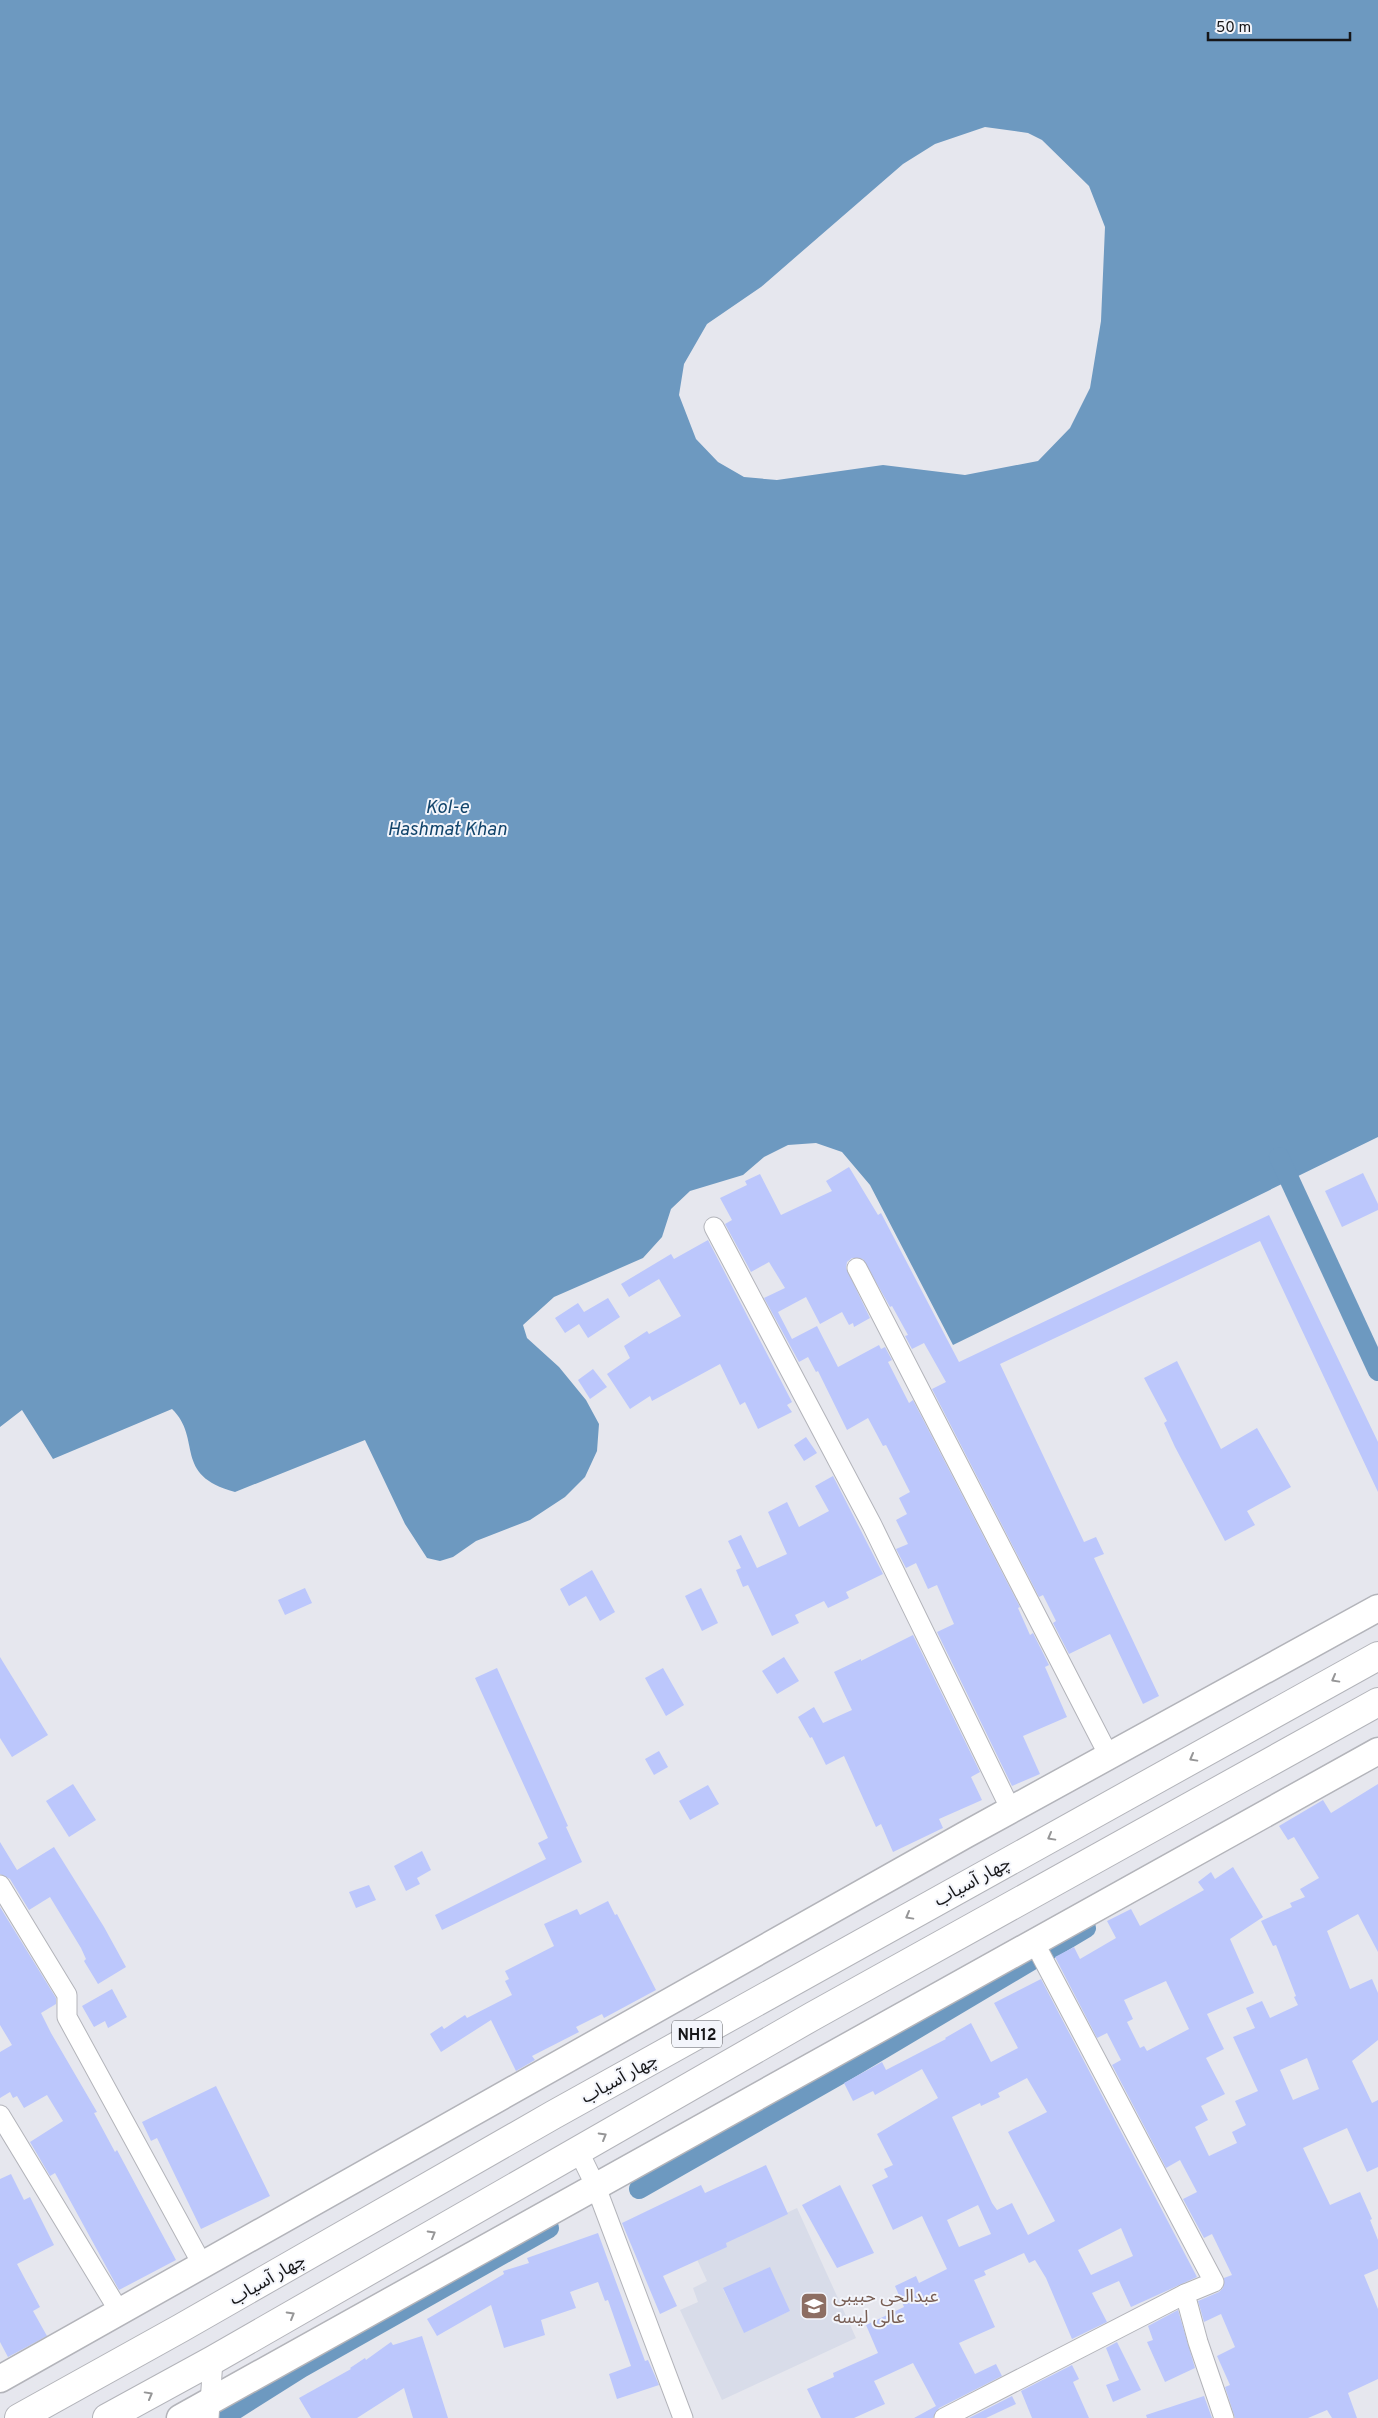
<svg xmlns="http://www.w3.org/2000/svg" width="1378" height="2418" font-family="Overpass,'Noto Sans Arabic',sans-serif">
<rect width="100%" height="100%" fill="#e6e7ee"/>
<path fill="#d8dce9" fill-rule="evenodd" d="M797,2208L856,2338L722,2400L680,2310L698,2302L693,2288L707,2281L695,2255ZM723,2289L790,2311L744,2332Z"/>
<path fill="#6d99c0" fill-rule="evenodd" d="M0,0H1378V1137L953,1345L870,1185L842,1152L816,1143L788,1145L764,1157L743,1175L690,1191L671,1209L662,1237L643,1258L554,1297L523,1325L527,1338L559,1367L586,1400L599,1424L597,1451L585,1477L565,1497L530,1520L476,1541L453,1557L440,1561L427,1558L405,1524L365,1440L235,1492C172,1475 203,1439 172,1409L53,1459L22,1410L0,1427ZM985,127L1028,133L1042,140L1089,186L1105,227L1101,321L1090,388L1070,428L1038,461L965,475L883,465L777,480L744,477L718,462L696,439L679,395L684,364L707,324L761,287L903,164L935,144Z"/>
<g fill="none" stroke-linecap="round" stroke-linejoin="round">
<g stroke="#6d99c0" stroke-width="20">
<polyline points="1279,1157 1378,1371"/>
<polyline points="639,2189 837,2076 1086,1928"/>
<polyline points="222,2418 301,2368 549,2228"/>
</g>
</g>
<g fill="#bcc7fc" fill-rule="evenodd">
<polygon points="849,1167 878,1215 881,1213 959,1362 1269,1215 1378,1442 1378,1492 1260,1241 1000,1364 1084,1542 1096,1537 1104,1554 1094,1558 1159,1696 1143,1704 1110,1634 1069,1654 1053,1623 1056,1621 1043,1595 1039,1597 932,1389 946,1382 924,1343 912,1349 905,1336 908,1335 892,1306 890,1307 863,1259 852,1258 847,1262 846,1268 870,1318 854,1327 853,1323 849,1325 842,1312 820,1324 806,1297 778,1312 792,1339 817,1326 838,1367 879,1345 881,1349 885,1347 892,1360 888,1362 909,1403 913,1400 1020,1607 1018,1608 1030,1635 1033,1633 1049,1665 1045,1667 1067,1717 1023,1736 1040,1774 1012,1786 937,1632 954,1624 937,1585 928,1589 916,1563 906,1568 896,1549 908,1544 896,1520 907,1514 899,1498 910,1492 886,1445 883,1446 868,1418 847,1430 818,1371 816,1372 808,1357 799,1362 764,1298 785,1288 769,1262 751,1272 725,1224 732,1220 720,1198 747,1185 745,1181 760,1174 781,1215 832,1191 826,1181"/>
<polygon points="1363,1173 1378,1204 1378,1210 1342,1227 1325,1191"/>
<polygon points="708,1240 792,1402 787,1405 792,1412 758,1429 745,1402 740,1405 720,1364 652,1401 650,1396 630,1409 607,1374 630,1358 624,1346 647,1331 649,1334 681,1316 659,1279 629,1297 621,1284 671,1254 674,1259"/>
<polygon points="608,1298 620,1317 588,1338 579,1324 565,1333 555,1318 578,1303 584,1312"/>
<polygon points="1177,1361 1221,1449 1257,1428 1291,1487 1247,1511 1255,1525 1225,1541 1175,1447 1164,1423 1167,1421 1144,1378"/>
<polygon points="593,1369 607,1387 590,1399 578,1380"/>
<polygon points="806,1437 817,1453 804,1461 794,1445"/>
<polygon points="833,1476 883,1574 846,1592 849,1598 828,1608 824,1601 795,1615 799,1623 772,1636 748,1585 743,1587 736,1570 741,1568 728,1541 741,1535 757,1568 787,1554 768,1512 787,1502 799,1527 829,1511 815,1486"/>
<polygon points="592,1570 615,1612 600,1621 586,1596 569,1606 560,1589"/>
<polygon points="305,1588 312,1603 285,1615 278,1600"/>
<polygon points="701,1588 718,1623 702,1631 685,1596"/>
<polygon points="913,1635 980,1772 971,1777 982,1800 939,1819 943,1828 893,1852 881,1824 876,1827 844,1756 826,1765 812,1737 810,1738 798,1717 814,1707 823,1723 852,1710 834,1672 861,1659 861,1661"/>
<polygon points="0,1657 48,1735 12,1757 0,1738"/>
<polygon points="784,1657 799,1681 777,1694 762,1671"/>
<polygon points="497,1668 568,1826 566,1827 582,1862 442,1930 435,1915 546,1859 538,1843 548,1838 475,1678"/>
<polygon points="663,1668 684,1705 666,1716 645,1678"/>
<polygon points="659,1751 668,1767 654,1775 645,1759"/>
<polygon points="73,1784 96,1820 69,1837 46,1801"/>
<path d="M1378,1784V1952L1358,1914L1327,1931L1350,1989L1372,1979L1378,1993V2040L1352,2061L1372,2103L1378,2100V2167L1367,2172L1347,2128L1303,2148L1330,2205L1360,2192L1372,2219L1370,2220L1378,2240V2269L1364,2275L1378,2309V2379L1348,2393L1357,2418H1332L1327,2410L1308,2418H1235L1225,2387L1230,2385L1217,2356L1235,2347L1221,2314L1204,2322L1198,2301L1219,2292L1223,2288L1224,2278L1232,2275L1212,2234L1204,2238L1183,2199L1197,2192L1180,2160L1166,2168L1112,2065L1121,2060L1107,2033L1097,2038L1055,1957L1074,1947L1080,1959L1116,1938L1107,1921L1131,1909L1140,1926L1204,1890L1198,1882L1211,1872L1215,1879L1233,1867L1263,1917L1230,1939L1254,1993L1207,2014L1224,2049L1206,2058L1225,2094L1201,2106L1208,2120L1195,2127L1209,2156L1237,2143L1232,2132L1246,2125L1235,2101L1258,2091L1233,2037L1255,2028L1246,2008L1262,2001L1270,2018L1298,2005L1294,1997L1296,1996L1276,1945L1273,1946L1261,1921L1292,1907L1290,1903L1305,1897L1300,1889L1319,1878L1294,1837L1288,1840L1279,1826L1323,1800L1331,1813ZM1166,1981L1189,2029L1147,2051L1144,2046L1140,2048L1127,2022L1133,2019L1124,2000ZM1307,2058L1319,2089L1293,2100L1280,2070Z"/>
<polygon points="708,1785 719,1804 690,1820 679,1801"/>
<polygon points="0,1842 17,1870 54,1847 104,1927 126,1967 98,1984 84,1961 86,1959 81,1948 50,1897 29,1910 10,1879 0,1874"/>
<polygon points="422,1851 431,1870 417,1878 420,1884 406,1891 394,1866"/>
<polygon points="369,1885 376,1900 356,1908 349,1892"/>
<polygon points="608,1901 615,1915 617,1914 656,1990 604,2018 602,2014 576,2027 579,2032 532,2056 535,2060 516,2071 491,2020 441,2052 430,2034 442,2026 444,2029 465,2015 467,2018 512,1995 505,1981 509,1979 505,1971 554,1946 544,1924 577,1909 580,1915"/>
<polygon points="0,1907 56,1998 56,2004 41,2013 51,2033 97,2112 94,2113 115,2152 117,2150 176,2260 119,2290 55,2173 50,2176 30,2142 63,2121 47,2095 24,2108 17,2096 13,2098 10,2092 0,2098 0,2052 12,2045 0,2025"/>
<path d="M1041,1979L1197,2277L1131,2307L1119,2281L1092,2293L1107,2322L1072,2339L1046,2278L1035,2260L1029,2263L1024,2253L984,2271L986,2275L974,2280L995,2327L959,2343L975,2374L996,2364L1002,2376L939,2408L933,2418H914L936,2406L913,2363L874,2381L885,2404L854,2418H821L807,2389L834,2377L833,2373L878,2353L866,2325L904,2307L895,2286L916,2276L919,2283L947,2269L922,2216L893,2230L872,2185L888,2177L884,2169L893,2165L877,2134L938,2098L922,2069L875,2095L873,2091L853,2101L844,2083L882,2062L886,2070L946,2039L945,2038L971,2023L991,2062L1018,2048L994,2003ZM1027,2078L1047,2112L1008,2132L1055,2221L1028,2235L1012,2203L997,2210L992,2203L952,2117L980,2103L981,2106L1000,2097L998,2093ZM978,2205L991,2234L959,2247L947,2220ZM1121,2228L1133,2256L1091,2275L1078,2250Z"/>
<polygon points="112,1989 127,2017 108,2028 105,2021 94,2027 82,2006"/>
<polygon points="216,2086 270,2196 201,2229 157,2138 151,2141 142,2122"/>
<polygon points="766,2165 788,2214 726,2243 727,2247 663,2276 677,2306 660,2314 622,2223 701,2185 705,2193"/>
<polygon points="11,2174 24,2200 30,2197 54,2245 17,2264 40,2307 33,2311 47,2336 8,2357 0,2342 0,2179"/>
<polygon points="840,2185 874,2253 837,2268 802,2205"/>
<polygon points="598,2233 645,2361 648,2360 659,2385 617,2399 609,2374 631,2366 608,2300 605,2301 598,2282 570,2292 576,2308 541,2320 545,2335 504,2348 491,2305 437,2336 427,2319 504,2274 503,2271 529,2263 527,2258"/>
<polygon points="770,2267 790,2311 744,2333 723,2288"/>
<polygon points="1178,2310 1195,2368 1165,2382 1147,2342 1153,2340 1148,2326"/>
<polygon points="422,2336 448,2418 413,2418 404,2388 357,2418 311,2418 299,2398 351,2369 350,2368 365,2358 366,2360 391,2342 393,2345"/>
<polygon points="1117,2342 1141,2390 1113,2402 1106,2385 1119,2380 1106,2348"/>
<polygon points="1072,2365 1079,2379 1073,2382 1089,2418 1032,2418 1021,2391"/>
<polygon points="1012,2396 1016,2404 986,2418 969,2418"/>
<polygon points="1204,2396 1212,2418 1147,2418 1146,2415"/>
</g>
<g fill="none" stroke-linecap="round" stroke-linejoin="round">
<g stroke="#b3b4ba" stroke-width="21">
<g id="street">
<polyline points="714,1227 872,1525 1011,1810"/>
<polyline points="857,1268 1109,1756"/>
<polyline points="0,1885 67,1995 67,2017 202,2264"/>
<polyline points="1034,1942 1214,2282 1185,2294 1198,2342 1224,2418"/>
<polyline points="0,2115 119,2311"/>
<polyline points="578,2150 596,2187 683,2418"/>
<polyline points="209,2418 213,2360"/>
<polyline points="944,2418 1185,2294"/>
</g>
</g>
<g stroke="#b3b4ba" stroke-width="29">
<g id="secondary">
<polyline points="0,2379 965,1835 1378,1608"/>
<polyline points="180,2418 1378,1751"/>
</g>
</g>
<g stroke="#b3b4ba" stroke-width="30">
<g id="highway">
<polyline points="19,2418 181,2328 553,2115 1378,1656"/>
<polyline points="107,2418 213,2360 813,2016 1378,1702"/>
</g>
</g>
<use href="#street" stroke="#fff" stroke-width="19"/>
<use href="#secondary" stroke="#fff" stroke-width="26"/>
<use href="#highway" stroke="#fff" stroke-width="28"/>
</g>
<defs><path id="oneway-chevron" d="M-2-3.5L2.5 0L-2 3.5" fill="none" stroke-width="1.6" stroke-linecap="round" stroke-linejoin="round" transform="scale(1.25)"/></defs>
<g stroke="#969697">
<use href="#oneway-chevron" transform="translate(1335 1679) rotate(151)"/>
<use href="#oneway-chevron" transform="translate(1193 1758) rotate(151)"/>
<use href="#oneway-chevron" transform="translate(1051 1837) rotate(151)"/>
<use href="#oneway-chevron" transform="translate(909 1916) rotate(151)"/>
<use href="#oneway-chevron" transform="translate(603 2136) rotate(-30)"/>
<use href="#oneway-chevron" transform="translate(432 2234) rotate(-30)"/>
<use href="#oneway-chevron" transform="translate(291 2315) rotate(-30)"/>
<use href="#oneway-chevron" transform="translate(149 2395) rotate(-29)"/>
</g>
<defs>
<g id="school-square" transform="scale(1.4375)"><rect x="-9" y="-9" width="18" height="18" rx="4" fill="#8d6e63" stroke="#f3f5fb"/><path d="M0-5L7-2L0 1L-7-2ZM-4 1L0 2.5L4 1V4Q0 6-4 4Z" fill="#fff"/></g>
</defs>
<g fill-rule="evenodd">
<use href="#school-square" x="814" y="2306"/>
</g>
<g text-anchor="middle" stroke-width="4" stroke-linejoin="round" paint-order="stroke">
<rect fill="#f3f5fb" stroke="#58595c" stroke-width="1" x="672" y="2020.5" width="50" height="27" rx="4"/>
<g font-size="16" font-weight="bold" fill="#161618">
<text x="697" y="2040">NH12</text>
</g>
<g font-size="18" fill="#161618" stroke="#f3f5fb">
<text transform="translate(972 1881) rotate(-29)" y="6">چهار آسیاب</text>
<text transform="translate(619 2078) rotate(-29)" y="6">چهار آسیاب</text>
<text transform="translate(267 2279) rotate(-30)" y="6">چهار آسیاب</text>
</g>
<g font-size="18" fill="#785e54" stroke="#f3f5fb" text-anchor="start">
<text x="833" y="2302">عبدالحی حبیبی<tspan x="833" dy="21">عالی لیسه</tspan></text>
</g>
<g font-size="19" font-style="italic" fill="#12456c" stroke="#f3f5fb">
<text x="447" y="813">Kol-e<tspan x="447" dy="22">Hashmat Khan</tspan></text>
</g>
</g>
<path d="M1208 32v8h142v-8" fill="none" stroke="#161618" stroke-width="2.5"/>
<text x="1216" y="32" font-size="15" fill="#161618" stroke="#f3f5fb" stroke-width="4" paint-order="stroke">50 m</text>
</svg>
